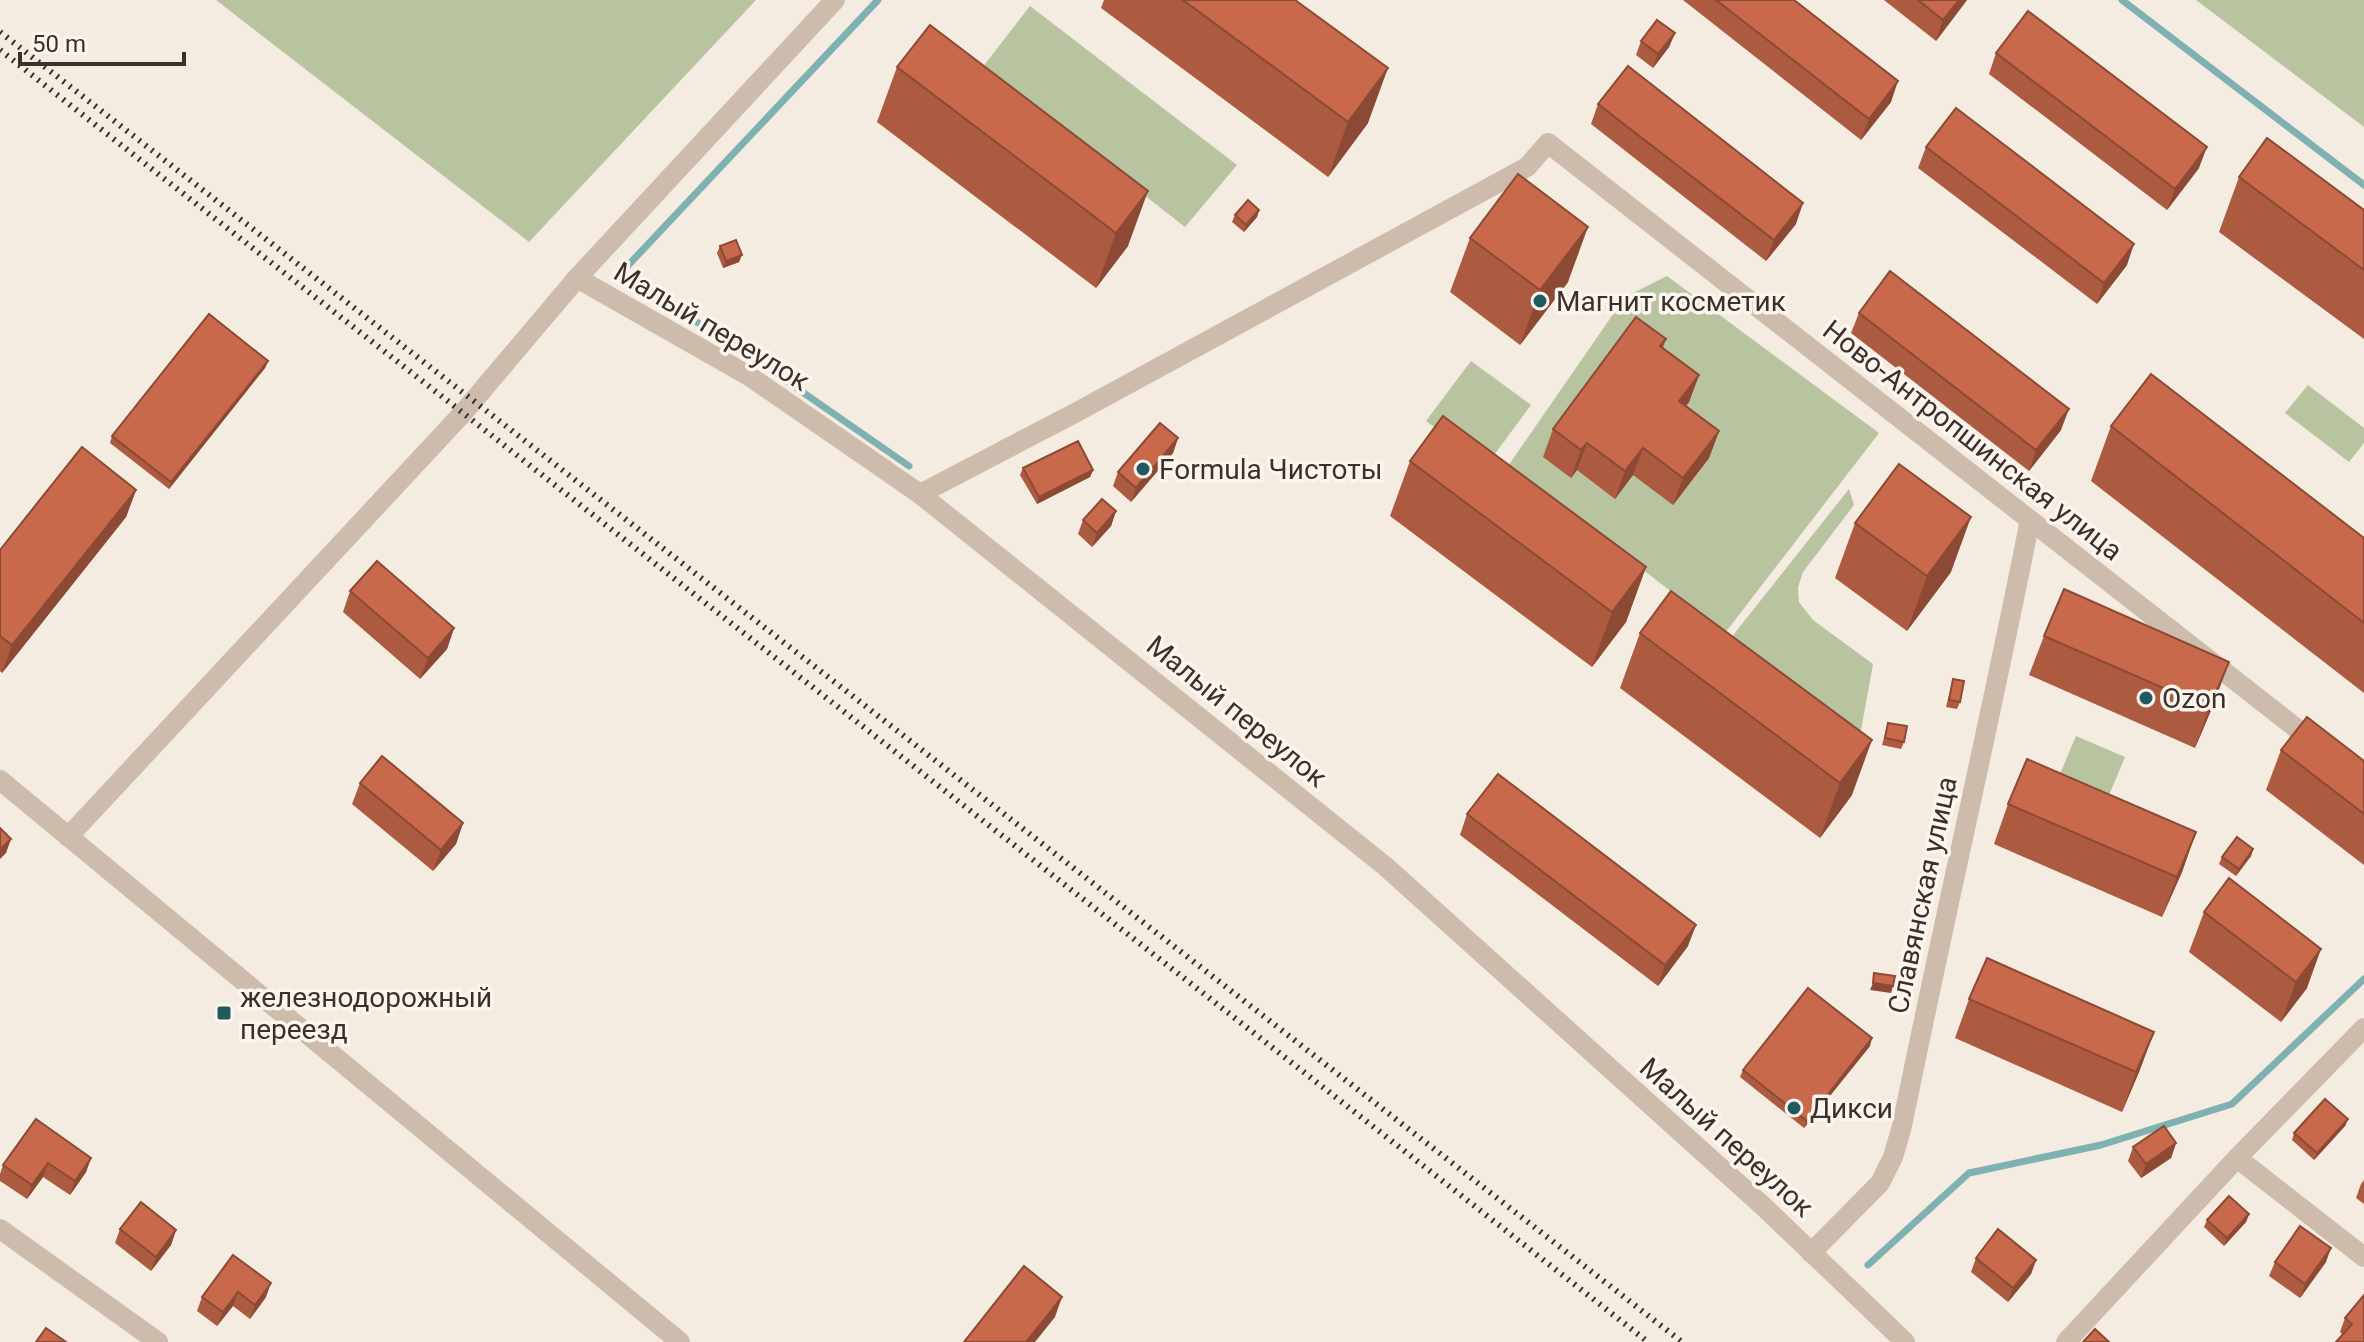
<svg xmlns="http://www.w3.org/2000/svg" width="2364" height="1342" font-family="Roboto,sans-serif">
<rect width="100%" height="100%" fill="#f4ebe1"/>
<g fill="#b8c4a0">
<polygon points="216,0 756,0 529,242"/>
<polygon points="2196,0 2364,0 2364,127"/>
<polygon points="1030,6 1237,165 1185,227 982,68"/>
<polygon points="1667,276 1879,433 1725,633 1508,466 1625,297"/>
<polygon points="1471,361 1531,405 1486,466 1426,421"/>
<polygon points="2308,385 2364,428 2364,443 2349,462 2285,413"/>
<polygon points="1849,489 1854,505 1803,572 1798,587 1799,602 1813,620 1873,664 1859,741 1726,644"/>
<polygon points="2076,736 2125,757 2104,807 2055,786"/>
</g>
<g fill="none" stroke-linecap="round" stroke-linejoin="round">
<g stroke="#7fb0b2" stroke-width="7">
<polyline points="2122,0 2364,185"/>
<polyline points="712,331 618,276 878,0"/>
<polyline points="729,341 909,466"/>
<polyline points="1868,1265 1969,1173 2101,1145 2232,1104 2364,979"/>
</g>
<g stroke="#cdbbac" stroke-width="20">
<polyline points="577,278 749,376 920,494 1385,866 1763,1206 1905,1342"/>
<polyline points="920,494 1075,413 1527,167 1548,143 2319,746"/>
<polyline points="0,780 680,1342"/>
<polyline points="68,837 463,413 577,278 835,0"/>
<polyline points="2237,1158 2364,1257"/>
<polyline points="0,1229 158,1342"/>
<path d="M1811,1253L1880,1183L1893,1157L1902,1126C1943,923 1990,722 2030,520"/>
<polyline points="2066,1342 2237,1158 2364,1028"/>
</g>
<g stroke="#3b302b" stroke-width="6" stroke-dasharray="2 6" stroke-linecap="butt">
<polyline points="0,32 1682,1342"/>
<polyline points="0,50 1648,1342"/>
</g>
</g>
<g fill="#ac5a40">
<polygon points="1104,0 1295,0 1368,123 1328,177 1101,8"/>
<polygon points="1683,0 1794,0 1891,102 1861,140"/>
<polygon points="1884,0 1967,0 1936,41"/>
<polygon points="930,25 1128,246 1096,288 877,122 897,67"/>
<polygon points="1675,33 1669,47 1653,68 1636,55 1641,41"/>
<polygon points="1996,53 2199,168 2167,210 1989,74"/>
<polygon points="1598,104 1796,224 1766,261 1591,124"/>
<polygon points="1926,147 2127,265 2097,304 1918,168"/>
<polygon points="2239,177 2364,210 2364,339 2219,232"/>
<polygon points="1259,210 1257,217 1244,232 1232,222 1235,215"/>
<polygon points="1470,238 1568,282 1520,345 1450,292"/>
<polygon points="720,246 739,262 723,268 717,253"/>
<polygon points="1859,313 2061,430 2029,471 1851,333"/>
<polygon points="1666,339 1663,348 1699,375 1689,402 1686,406 1719,431 1709,458 1673,505 1633,475 1615,499 1577,470 1571,478 1543,457 1553,429"/>
<polygon points="268,361 265,368 169,489 110,443 112,436"/>
<polygon points="2111,426 2364,538 2364,693 2091,481"/>
<polygon points="1178,438 1173,453 1131,502 1113,486 1118,472"/>
<polygon points="1410,461 1646,567 1626,622 1592,667 1390,516"/>
<polygon points="1023,468 1093,470 1090,477 1037,504 1020,475"/>
<polygon points="136,490 126,517 2,673 0,671 0,550"/>
<polygon points="1116,511 1111,526 1092,547 1078,534 1083,520"/>
<polygon points="1855,523 1951,572 1907,631 1835,578"/>
<polygon points="350,591 454,628 447,649 420,679 343,612"/>
<polygon points="1671,591 1852,795 1820,838 1620,688 1640,633"/>
<polygon points="2044,636 2215,701 2195,748 2029,675"/>
<polygon points="1953,679 1960,702 1957,709 1946,707"/>
<polygon points="1888,723 1904,742 1901,749 1882,745"/>
<polygon points="2281,750 2364,761 2364,865 2266,790"/>
<polygon points="360,783 463,823 456,844 433,871 352,804"/>
<polygon points="2008,804 2196,832 2182,872 2162,917 1994,844"/>
<polygon points="1467,814 1688,946 1658,986 1460,835"/>
<polygon points="2253,849 2251,856 2236,876 2219,864 2222,857"/>
<polygon points="2204,912 2307,988 2281,1022 2189,952"/>
<polygon points="1969,999 2154,1032 2139,1072 2122,1112 1955,1038"/>
<polygon points="1870,1046 1804,1128 1740,1077 1743,1070"/>
<polygon points="2348,1119 2345,1126 2314,1160 2292,1140 2294,1133"/>
<polygon points="2176,1143 2171,1158 2141,1178 2128,1161 2133,1147"/>
<polygon points="91,1158 86,1172 70,1195 43,1177 27,1199 0,1181 0,1174 3,1165"/>
<polygon points="2364,1180 2364,1204 2356,1198 2361,1184"/>
<polygon points="2249,1214 2246,1222 2224,1246 2204,1227 2207,1220"/>
<polygon points="120,1229 176,1230 171,1245 151,1271 115,1243"/>
<polygon points="233,1255 266,1297 250,1319 233,1306 217,1326 197,1311 202,1297"/>
<polygon points="1976,1258 2036,1260 2031,1274 2008,1302 1971,1272"/>
<polygon points="2275,1262 2326,1262 2300,1298 2269,1276"/>
<polygon points="2364,1295 2364,1342 2343,1335 2340,1332 2345,1318"/>
</g>
<g fill="#8c4a34">
<polygon points="1959,0 1967,0 1936,41 1943,20"/>
<polygon points="1675,33 1669,47 1653,68 1658,54"/>
<polygon points="1388,68 1368,123 1328,177 1348,122"/>
<polygon points="1898,81 1891,102 1861,140 1869,119"/>
<polygon points="2207,147 2199,168 2167,210 2175,189"/>
<polygon points="1148,191 1128,246 1096,288 1116,233"/>
<polygon points="1803,203 1796,224 1766,261 1774,240"/>
<polygon points="1259,210 1257,217 1244,232 1246,225"/>
<polygon points="1588,227 1568,282 1520,345 1540,290"/>
<polygon points="2134,244 2127,265 2097,304 2104,283"/>
<polygon points="742,255 739,262 723,268 726,261"/>
<polygon points="268,361 265,368 169,489 171,482"/>
<polygon points="1699,375 1689,402 1669,429 1679,401"/>
<polygon points="2069,409 2061,430 2029,471 2036,450"/>
<polygon points="1719,431 1709,458 1673,505 1683,478"/>
<polygon points="1178,438 1173,453 1131,502 1136,488"/>
<polygon points="1587,443 1577,470 1571,478 1581,450"/>
<polygon points="1643,448 1633,475 1615,499 1625,471"/>
<polygon points="1093,470 1090,477 1037,504 1039,497"/>
<polygon points="136,490 126,517 2,673 12,645"/>
<polygon points="1116,511 1111,526 1092,547 1097,533"/>
<polygon points="1971,517 1951,572 1907,631 1927,576"/>
<polygon points="1646,567 1626,622 1592,667 1612,612"/>
<polygon points="454,628 447,649 420,679 428,658"/>
<polygon points="2229,662 2215,701 2195,748 2209,708"/>
<polygon points="1872,740 1852,795 1820,838 1840,783"/>
<polygon points="463,823 456,844 433,871 441,850"/>
<polygon points="2196,832 2182,872 2162,917 2177,877"/>
<polygon points="11,839 6,853 0,859 0,850"/>
<polygon points="2253,849 2251,856 2236,876 2239,869"/>
<polygon points="1696,925 1688,946 1658,986 1665,965"/>
<polygon points="2321,949 2307,988 2281,1022 2296,982"/>
<polygon points="1873,983 1893,986 1891,993 1870,990"/>
<polygon points="2154,1032 2139,1072 2122,1112 2136,1072"/>
<polygon points="1872,1038 1870,1046 1804,1128 1807,1121"/>
<polygon points="2348,1119 2345,1126 2314,1160 2317,1153"/>
<polygon points="2176,1143 2171,1158 2141,1178 2146,1164"/>
<polygon points="91,1158 86,1172 70,1195 75,1181"/>
<polygon points="48,1163 43,1177 27,1199 32,1185"/>
<polygon points="2249,1214 2246,1222 2224,1246 2227,1238"/>
<polygon points="176,1230 171,1245 151,1271 156,1257"/>
<polygon points="2331,1248 2326,1262 2300,1298 2305,1284"/>
<polygon points="2036,1260 2031,1274 2008,1302 2013,1288"/>
<polygon points="271,1283 266,1297 250,1319 255,1305"/>
<polygon points="238,1292 233,1306 217,1326 223,1312"/>
<polygon points="1062,1297 1055,1317 1035,1342 1026,1342"/>
</g>
<g fill="#c8694b" stroke="#8c4a34" stroke-width="2">
<polygon points="1183,0 1295,0 1388,68 1348,122"/>
<polygon points="1716,0 1794,0 1898,81 1869,119"/>
<polygon points="1918,0 1959,0 1943,20"/>
<polygon points="2028,11 2207,147 2175,189 1996,53"/>
<polygon points="1657,20 1675,33 1658,54 1641,41"/>
<polygon points="930,25 1148,191 1116,233 897,67"/>
<polygon points="1628,66 1803,203 1774,240 1598,104"/>
<polygon points="1956,108 2134,244 2104,283 1926,147"/>
<polygon points="2267,138 2364,210 2364,270 2239,177"/>
<polygon points="1518,174 1588,227 1540,290 1470,238"/>
<polygon points="1248,200 1259,210 1246,225 1235,215"/>
<polygon points="736,240 742,255 726,261 720,246"/>
<polygon points="1890,271 2069,409 2036,450 1859,313"/>
<polygon points="209,314 268,361 171,482 112,436"/>
<polygon points="1636,317 1666,339 1660,346 1699,375 1679,401 1719,431 1683,478 1643,448 1625,471 1587,443 1581,450 1553,429"/>
<polygon points="2151,374 2364,538 2364,623 2111,426"/>
<polygon points="1443,416 1646,567 1612,612 1410,461"/>
<polygon points="1160,423 1178,438 1136,488 1118,472"/>
<polygon points="1078,441 1093,470 1039,497 1023,468"/>
<polygon points="82,447 136,490 12,645 0,636 0,550"/>
<polygon points="1899,464 1971,517 1927,576 1855,523"/>
<polygon points="1102,499 1116,511 1097,533 1083,520"/>
<polygon points="377,561 454,628 428,658 350,591"/>
<polygon points="2064,589 2229,662 2209,708 2044,636"/>
<polygon points="1671,591 1872,740 1840,783 1640,633"/>
<polygon points="1953,679 1964,681 1960,702 1949,700"/>
<polygon points="2307,717 2364,761 2364,814 2281,750"/>
<polygon points="1888,723 1907,726 1904,742 1885,738"/>
<polygon points="382,756 463,823 441,850 360,783"/>
<polygon points="2027,759 2196,832 2177,877 2008,804"/>
<polygon points="1498,774 1696,925 1665,965 1467,814"/>
<polygon points="0,828 11,839 0,850"/>
<polygon points="2237,837 2253,849 2239,869 2222,857"/>
<polygon points="2229,878 2321,949 2296,982 2204,912"/>
<polygon points="1987,958 2154,1032 2136,1072 1969,999"/>
<polygon points="1874,973 1895,976 1893,986 1873,983"/>
<polygon points="1808,988 1872,1038 1807,1121 1743,1070"/>
<polygon points="2325,1099 2348,1119 2317,1153 2294,1133"/>
<polygon points="36,1119 91,1158 75,1181 48,1163 32,1185 3,1165"/>
<polygon points="2164,1126 2176,1143 2146,1164 2133,1147"/>
<polygon points="2229,1196 2249,1214 2227,1238 2207,1220"/>
<polygon points="141,1202 176,1230 156,1257 120,1229"/>
<polygon points="2300,1226 2331,1248 2305,1284 2275,1262"/>
<polygon points="1998,1229 2036,1260 2013,1288 1976,1258"/>
<polygon points="233,1255 271,1283 255,1305 238,1292 223,1312 202,1297"/>
<polygon points="1024,1266 1062,1297 1026,1342 964,1342"/>
<polygon points="2364,1295 2364,1342 2336,1342 2352,1324 2345,1318"/>
<polygon points="46,1328 66,1342 36,1342"/>
<polygon points="2095,1329 2109,1342 2083,1342"/>
</g>
<g fill="#1f5a5e" stroke="#fbf5ee" stroke-width="3">
<circle cx="1540" cy="301" r="8"/>
<circle cx="1143" cy="469" r="8"/>
<circle cx="2146" cy="698" r="8"/>
<rect x="216" y="1005" width="16" height="16" rx="4"/>
<circle cx="1794" cy="1108" r="8"/>
</g>
<g text-anchor="middle" stroke-width="7" stroke-linejoin="round" paint-order="stroke">
<g font-size="28" fill="#3b302b" stroke="#fbf5ee" text-anchor="start">
<text x="1556" y="311">Магнит косметик</text>
<text x="1159" y="479">Formula Чистоты</text>
<text x="2162" y="708">Ozon</text>
<text x="240" y="1007">железнодорожный<tspan x="240" dy="32">переезд</tspan></text>
<text x="1810" y="1118">Дикси</text>
</g>
<g font-size="28" fill="#3b302b" stroke="#fbf5ee">
<text transform="translate(712 326) rotate(31)" y="10">Малый переулок</text>
<text transform="translate(1973 440) rotate(38)" y="10">Ново-Антропшинская улица</text>
<text transform="translate(1237 711) rotate(39)" y="10">Малый переулок</text>
<text transform="translate(1922 895) rotate(-78)" y="10">Славянская улица</text>
<text transform="translate(1727 1137) rotate(42)" y="10">Малый переулок</text>
</g>
</g>
<path d="M20 52v12h164v-12" fill="none" stroke="#3b302b" stroke-width="4"/>
<text x="32" y="52" font-size="24" fill="#3b302b" stroke="#fbf5ee" stroke-width="6" paint-order="stroke">50 m</text>
</svg>
